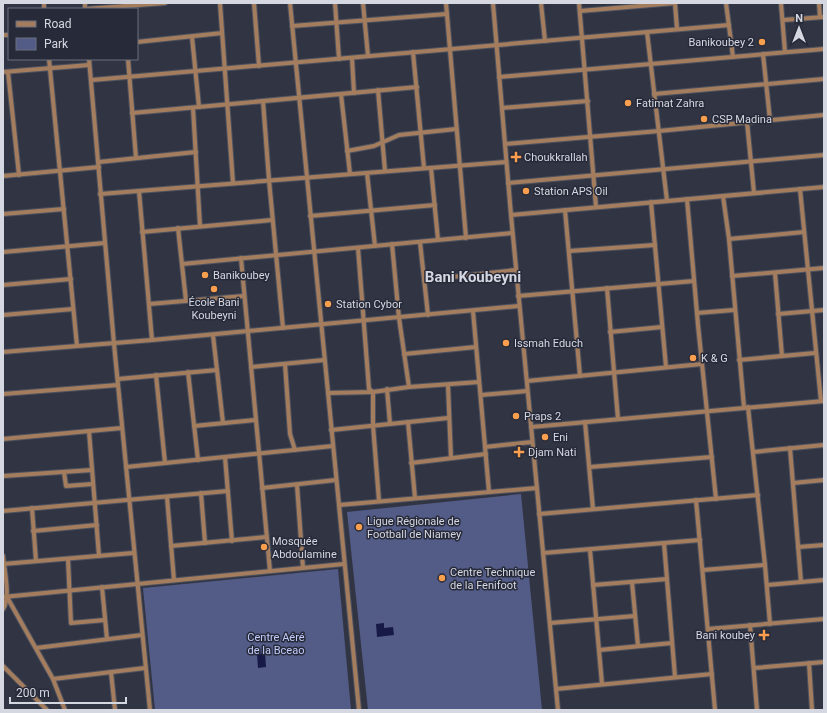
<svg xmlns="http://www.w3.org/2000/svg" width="827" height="713" font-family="Roboto,sans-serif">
<rect width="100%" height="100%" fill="#313543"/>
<g fill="#535b87">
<polygon points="521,494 542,710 368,710 347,512"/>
<polygon points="338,569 351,710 155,710 143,588"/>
</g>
<g fill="#171a47">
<polygon points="384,623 384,628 393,627 394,635 377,637 376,624"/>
<polygon points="265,653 266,667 258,668 257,654"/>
</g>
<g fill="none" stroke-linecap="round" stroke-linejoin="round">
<g stroke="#4f525f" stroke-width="6">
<g id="street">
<polyline points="44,3 44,9"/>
<polyline points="85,3 85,9"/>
<polyline points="220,3 233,183"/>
<polyline points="254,3 259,66"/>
<polyline points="290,3 359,710"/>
<polyline points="335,3 339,59"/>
<polyline points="363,3 368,56"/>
<polyline points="446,3 466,238"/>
<polyline points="493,3 511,215 558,710"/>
<polyline points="541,3 545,41"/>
<polyline points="579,3 596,207"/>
<polyline points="675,3 677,29"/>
<polyline points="726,3 733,57"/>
<polyline points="781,3 785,52"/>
<polyline points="819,3 820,17"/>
<polyline points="85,9 165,3"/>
<polyline points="580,11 675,3"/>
<polyline points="783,20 824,17"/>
<polyline points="292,26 447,14"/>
<polyline points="647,32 667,201"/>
<polyline points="3,35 9,35"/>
<polyline points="192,37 199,107"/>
<polyline points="137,42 222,33"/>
<polyline points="413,52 424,168"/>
<polyline points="763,54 770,120"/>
<polyline points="352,58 354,93"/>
<polyline points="49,59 77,346"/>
<polyline points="89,59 114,344 150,710"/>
<polyline points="128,59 136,158"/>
<polyline points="3,72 89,65"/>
<polyline points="8,72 19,175"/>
<polyline points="499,77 824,49"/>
<polyline points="92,80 729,25"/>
<polyline points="378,90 385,171"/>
<polyline points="341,94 350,174"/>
<polyline points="654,94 824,79"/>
<polyline points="263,101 269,180 283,328"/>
<polyline points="193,108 200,226"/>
<polyline points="502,108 588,101"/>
<polyline points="132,113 417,87"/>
<polyline points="747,122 754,193"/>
<polyline points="505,144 659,131 824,115"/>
<polyline points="347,151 374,146 399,135 456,129"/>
<polyline points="99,162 196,152"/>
<polyline points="431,168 438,240"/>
<polyline points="367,173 375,246"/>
<polyline points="3,176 99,167"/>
<polyline points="508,183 824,155"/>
<polyline points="800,189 821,401"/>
<polyline points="139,191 152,340"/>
<polyline points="100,194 506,162"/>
<polyline points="723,196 729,239 744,407"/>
<polyline points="687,199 698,325 716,499"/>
<polyline points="651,202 666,367"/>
<polyline points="565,210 580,376"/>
<polyline points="3,214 64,209"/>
<polyline points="511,215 824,187"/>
<polyline points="310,216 435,205"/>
<polyline points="178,228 186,301"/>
<polyline points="142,232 272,220"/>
<polyline points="729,239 804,232"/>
<polyline points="420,242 428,315"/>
<polyline points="392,244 399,318 409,387"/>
<polyline points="358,248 369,389 373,392 373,425 379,501"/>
<polyline points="569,251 655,245"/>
<polyline points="3,252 105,243"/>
<polyline points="241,258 270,571"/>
<polyline points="182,264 512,233"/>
<polyline points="775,273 782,356"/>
<polyline points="732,276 824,268"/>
<polyline points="424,280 516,270"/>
<polyline points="3,285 71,279"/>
<polyline points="607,288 618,419"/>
<polyline points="518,296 694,281"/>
<polyline points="149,304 244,296"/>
<polyline points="473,311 489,492"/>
<polyline points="697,313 734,310"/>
<polyline points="778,314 824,310"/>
<polyline points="3,315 73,309"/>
<polyline points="610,332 662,327"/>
<polyline points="213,335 223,423"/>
<polyline points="3,352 152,340 519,306"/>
<polyline points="404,354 476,347"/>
<polyline points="739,360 815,353"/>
<polyline points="285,364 290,434 295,450"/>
<polyline points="251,367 324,360"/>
<polyline points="188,372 198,460"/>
<polyline points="156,375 165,463"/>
<polyline points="118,379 217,370"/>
<polyline points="527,381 702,364"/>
<polyline points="448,385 451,458"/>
<polyline points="387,389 390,424"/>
<polyline points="328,393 373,392 409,387 479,382"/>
<polyline points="3,394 118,385"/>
<polyline points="481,395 527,391"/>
<polyline points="748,407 765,565 770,624"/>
<polyline points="408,422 415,498"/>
<polyline points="585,422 593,509"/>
<polyline points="194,426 255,420"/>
<polyline points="531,427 824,401"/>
<polyline points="331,430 448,418"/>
<polyline points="89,431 99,556"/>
<polyline points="3,439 122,428"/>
<polyline points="485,447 532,442"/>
<polyline points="790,448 801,582"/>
<polyline points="753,452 824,445"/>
<polyline points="225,457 232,541"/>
<polyline points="411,463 486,454"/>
<polyline points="126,467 333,446"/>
<polyline points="590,467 712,457"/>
<polyline points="64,472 66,486 93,484"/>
<polyline points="3,476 92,470"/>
<polyline points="793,483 824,480"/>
<polyline points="297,485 303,568"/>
<polyline points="262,488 336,480"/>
<polyline points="201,493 205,543"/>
<polyline points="167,497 174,580"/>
<polyline points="696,500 715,710"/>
<polyline points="339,505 537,488"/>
<polyline points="32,508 36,561"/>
<polyline points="3,511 228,491"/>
<polyline points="539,514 758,495"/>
<polyline points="33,531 97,525"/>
<polyline points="664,543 675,677"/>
<polyline points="171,546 266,537"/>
<polyline points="798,547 824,545"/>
<polyline points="590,550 602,684"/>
<polyline points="543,553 700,540"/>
<path d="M3,556C4,569 11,598 3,609"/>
<polyline points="68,559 71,623 105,620"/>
<polyline points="3,564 133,553"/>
<polyline points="703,570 765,565"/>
<polyline points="632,582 638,646"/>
<polyline points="593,585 667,579"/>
<polyline points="767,585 824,580"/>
<polyline points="102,587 107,639"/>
<polyline points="3,597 344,564"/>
<polyline points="7,597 53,679 65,710"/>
<polyline points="550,623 635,616"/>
<polyline points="750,625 757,710"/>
<polyline points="708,629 824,619"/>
<polyline points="36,648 142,635"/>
<polyline points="599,650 672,643"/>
<polyline points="809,663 812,710"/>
<polyline points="3,666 47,710"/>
<polyline points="754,668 824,662"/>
<polyline points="111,672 115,710"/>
<polyline points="53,679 145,668"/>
<polyline points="556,689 712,674"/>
</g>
</g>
<use href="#street" stroke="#a37d5e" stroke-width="4"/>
</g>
<g fill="#fa9f4e" stroke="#272a39" stroke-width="1.5">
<circle cx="762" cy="42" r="4"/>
<circle cx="628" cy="103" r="4"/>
<circle cx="704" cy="119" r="4"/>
<path d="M514 151h4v4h4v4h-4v4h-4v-4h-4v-4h4z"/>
<circle cx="526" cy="191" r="4"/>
<circle cx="205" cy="275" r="4"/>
<circle cx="214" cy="289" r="4"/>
<circle cx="328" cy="304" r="4"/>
<circle cx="506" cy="343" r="4"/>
<circle cx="693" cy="358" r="4"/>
<circle cx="516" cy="416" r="4"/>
<circle cx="545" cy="437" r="4"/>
<path d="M517 446h4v4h4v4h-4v4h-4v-4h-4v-4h4z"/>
<circle cx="359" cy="527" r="4"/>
<circle cx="264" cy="547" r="4"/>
<circle cx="442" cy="578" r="4"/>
<path d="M762 629h4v4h4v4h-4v4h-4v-4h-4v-4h4z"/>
</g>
<g text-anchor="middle" stroke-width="3" stroke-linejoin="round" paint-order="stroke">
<g font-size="11" fill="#d5d7e1" stroke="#272a39" text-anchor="start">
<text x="754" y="46" text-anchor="end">Banikoubey 2</text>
<text x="636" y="107">Fatimat Zahra</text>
<text x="712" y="123">CSP Madina</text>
<text x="524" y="161">Choukkrallah</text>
<text x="534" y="195">Station APS Oil</text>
<text x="213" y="279">Banikoubey</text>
<text x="214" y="306" text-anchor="middle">École Bani<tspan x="214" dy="13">Koubeyni</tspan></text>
<text x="336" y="308">Station Cybor</text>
<text x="514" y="347">Issmah Educh</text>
<text x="701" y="362">K &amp; G</text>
<text x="524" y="420">Praps 2</text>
<text x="553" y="441">Eni</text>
<text x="528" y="456">Djam Nati</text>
<text x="367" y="525">Ligue Régionale de<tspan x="367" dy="13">Football de Niamey</tspan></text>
<text x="272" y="545">Mosquée<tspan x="272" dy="13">Abdoulamine</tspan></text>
<text x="450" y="576">Centre Technique<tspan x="450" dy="13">de la Fenifoot</tspan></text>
<text x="755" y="639" text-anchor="end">Bani koubey</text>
</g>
<g font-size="11" fill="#c2ccfc" stroke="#272a39">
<text x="276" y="641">Centre Aéré<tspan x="276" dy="13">de la Bceao</tspan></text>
</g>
<g font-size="15" font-weight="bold" fill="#d5d7e1" stroke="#272a39">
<text x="473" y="282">Bani Koubeyni</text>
</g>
</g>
<rect width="827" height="713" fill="none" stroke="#d5d7e1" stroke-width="8"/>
<rect x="8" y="8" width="130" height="52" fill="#272a39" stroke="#6d6f7c"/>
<rect x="16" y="21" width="20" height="6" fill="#a37d5e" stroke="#6d6f7c"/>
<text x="44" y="28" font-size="12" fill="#d5d7e1">Road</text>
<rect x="16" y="38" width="20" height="12" fill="#535b87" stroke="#6d6f7c"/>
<text x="44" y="48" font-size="12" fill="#d5d7e1">Park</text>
<g transform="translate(799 28)" stroke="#272a39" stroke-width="3" paint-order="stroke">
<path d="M0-3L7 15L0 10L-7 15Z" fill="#d5d7e1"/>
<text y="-6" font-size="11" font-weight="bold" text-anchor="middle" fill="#d5d7e1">N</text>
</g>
<path d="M10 697v6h116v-6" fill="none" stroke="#d5d7e1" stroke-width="2"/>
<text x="16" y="697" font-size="12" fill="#d5d7e1" stroke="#272a39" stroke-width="3" paint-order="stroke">200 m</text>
</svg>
